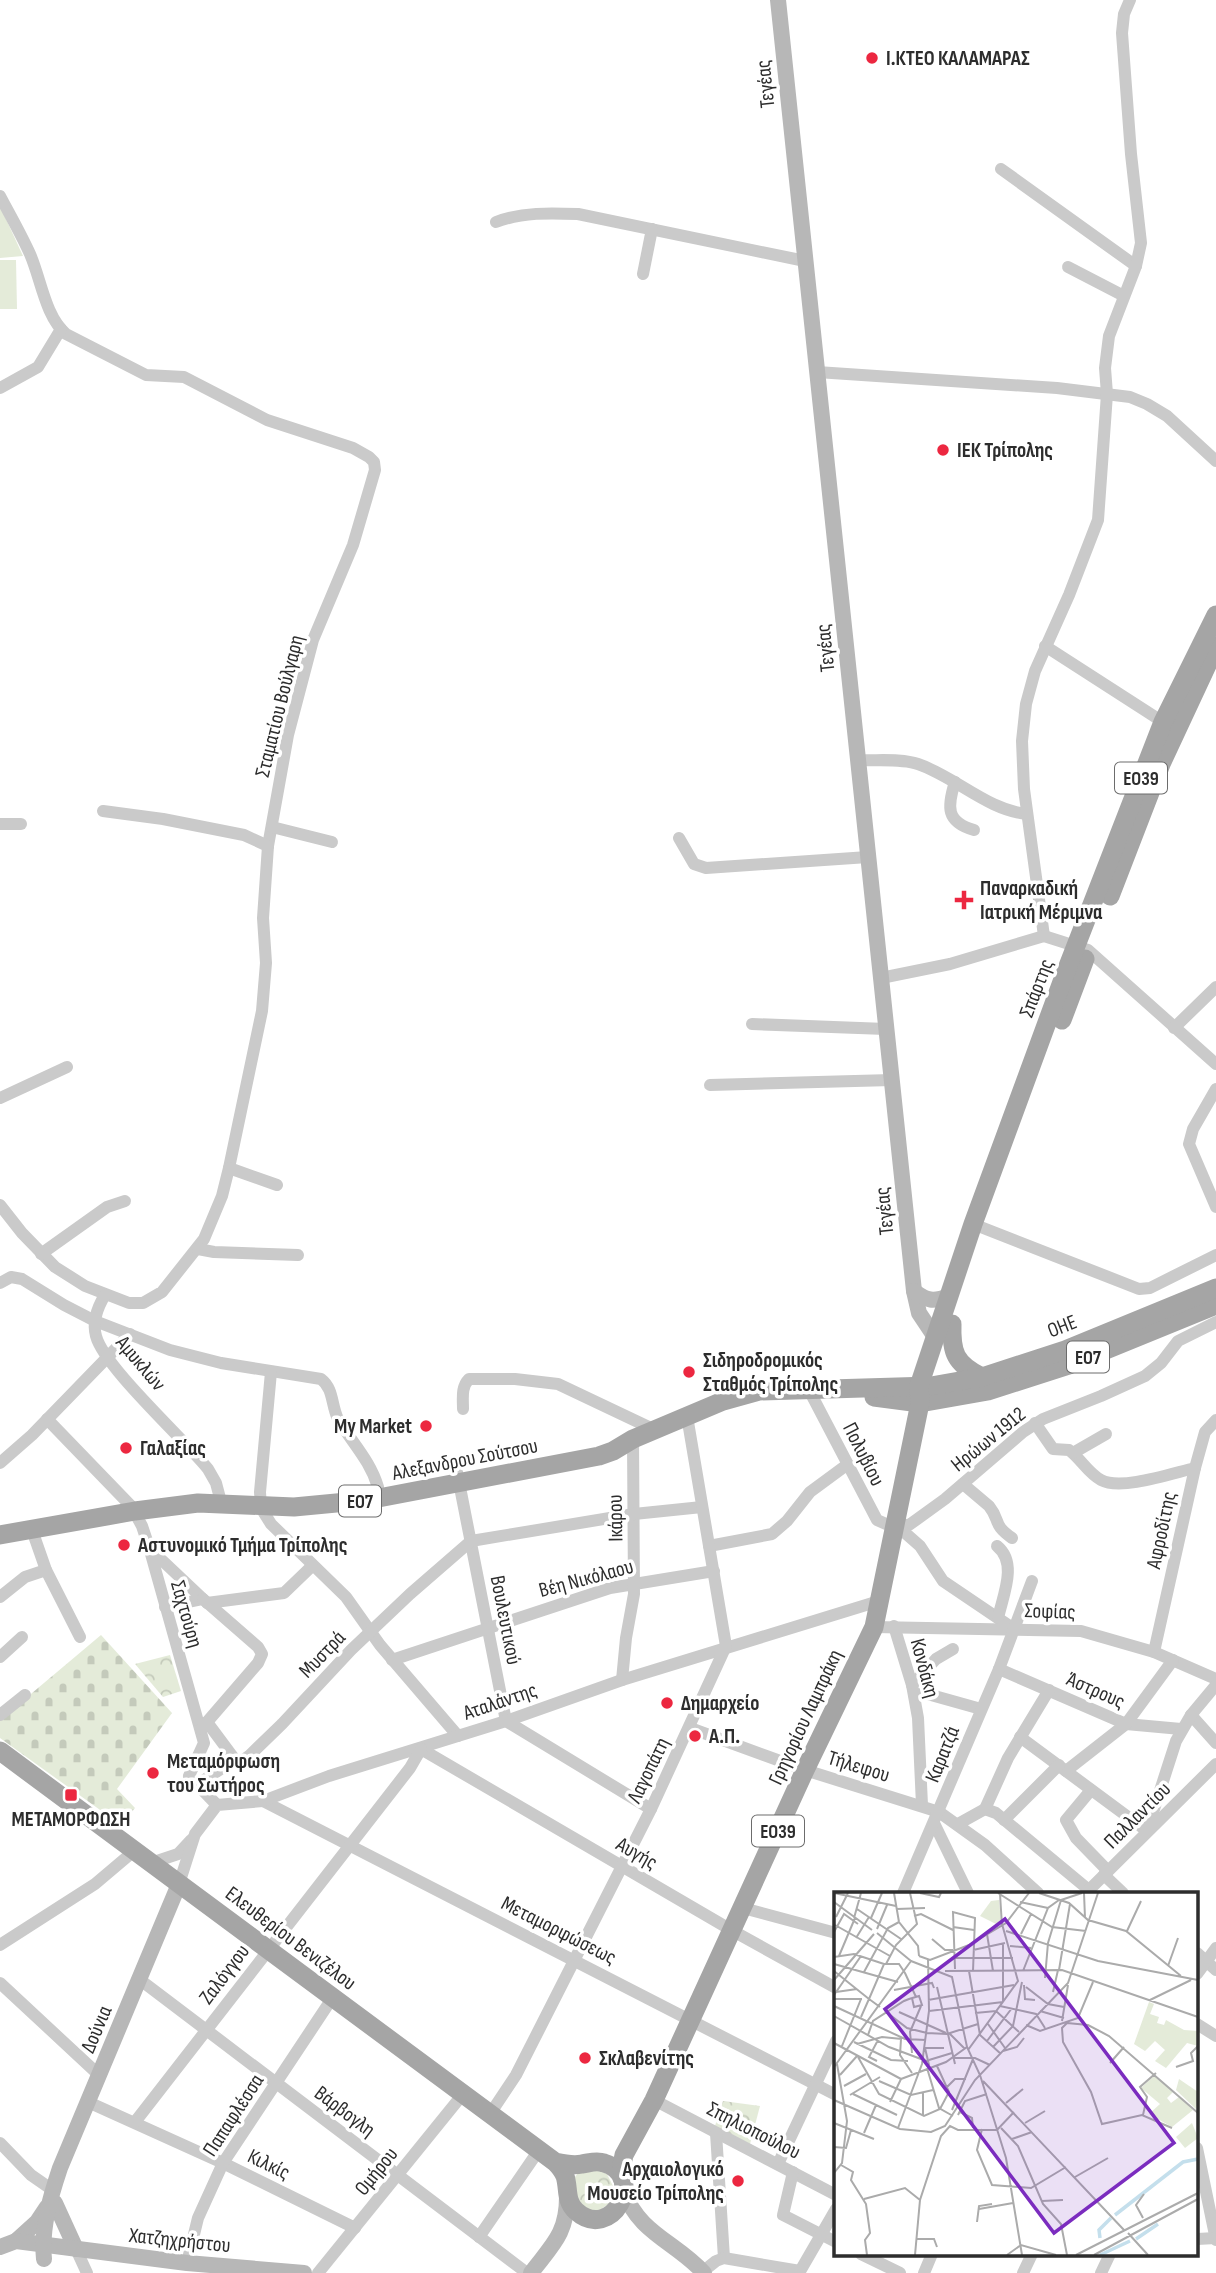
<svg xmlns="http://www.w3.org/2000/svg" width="1216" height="2273" font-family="'Sofia Sans Condensed',sans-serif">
<defs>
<pattern id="cemetery-stones" width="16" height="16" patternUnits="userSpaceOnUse" patternTransform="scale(1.75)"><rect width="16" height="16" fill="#e4ebd9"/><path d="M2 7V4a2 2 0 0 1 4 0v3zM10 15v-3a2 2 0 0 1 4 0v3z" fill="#c4cabb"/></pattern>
<pattern id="park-crowns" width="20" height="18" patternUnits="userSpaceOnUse" patternTransform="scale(1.75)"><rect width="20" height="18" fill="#e4ebd9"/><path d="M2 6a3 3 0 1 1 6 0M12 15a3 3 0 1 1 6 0" fill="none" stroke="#c4cabb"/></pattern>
</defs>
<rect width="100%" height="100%" fill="#fff"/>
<polygon fill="url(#cemetery-stones)" points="101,1635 172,1713 117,1789 135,1808 121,1825 0,1738 0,1720"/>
<g fill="url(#park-crowns)">
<polygon points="170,1655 181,1691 163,1697 135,1664"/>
<polygon points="723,2101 760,2106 750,2144 715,2126"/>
<polygon points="593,2168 607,2174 614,2188 610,2203 597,2212 576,2206 575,2177 578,2173"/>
</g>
<g fill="#e4ebd9">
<polygon points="0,206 23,256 0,258"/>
<polygon points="0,260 16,260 17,309 0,309"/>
</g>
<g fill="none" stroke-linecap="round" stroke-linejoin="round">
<g stroke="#cacaca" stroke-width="12">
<polyline points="1001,169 1136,266"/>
<path d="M0,196C10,215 21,234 30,254C41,279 45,316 66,334L146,375L184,377L267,420L353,448L369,457L374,462L375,470L353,545L313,640L288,735L268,846L263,918L266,963L262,1011L229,1168L222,1196L204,1239L162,1292L143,1303H129L85,1286L55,1267L22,1233L0,1205"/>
<path d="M496,222C522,212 550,213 578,214L805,261"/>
<polyline points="1068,267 1124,296"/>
<polyline points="643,274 652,229"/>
<polyline points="817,372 1057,388 1130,397 1147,404 1167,416 1216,461"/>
<polyline points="0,388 38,367 61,329"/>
<polyline points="1045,646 1163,722"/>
<path d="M858,760C876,761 901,758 918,764C956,777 987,810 1027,814"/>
<path d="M955,782C947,807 946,822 974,830"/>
<polyline points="103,811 163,819 244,835 268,846"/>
<polyline points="0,824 21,824"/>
<polyline points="272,827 332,842"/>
<polyline points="679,838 694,864 706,868 868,857"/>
<polyline points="1044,936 1024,789 1022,741 1026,704 1035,671 1069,595 1098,520 1107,394 1105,368 1109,336 1136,266 1141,243 1131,154 1122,33 1124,14 1130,0"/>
<polyline points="881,978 950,964 1044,936 1088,950 1216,1064"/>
<polyline points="752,1024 886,1029"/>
<polyline points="1174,1028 1216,987"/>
<polyline points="710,1085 892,1080"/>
<polyline points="1216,1089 1193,1129 1189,1144 1216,1207"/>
<polyline points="0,1098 67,1067"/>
<polyline points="229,1168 277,1185"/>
<polyline points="973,1224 1139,1289 1150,1288 1216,1255"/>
<polyline points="198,1249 214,1252 298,1255"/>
<polyline points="41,1254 107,1207 125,1201"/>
<path d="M0,1283L11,1277L22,1279L64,1305L95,1321L170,1350L221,1363L321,1379C334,1389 331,1405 338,1419C352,1443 370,1460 378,1487"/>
<path d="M105,1295C97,1308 92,1321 96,1336C104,1367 184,1439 208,1469L216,1483L221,1502"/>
<polyline points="271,1372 260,1492 261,1508 271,1524 346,1597 380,1645 458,1736"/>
<polyline points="809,1390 877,1520 886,1524 909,1525 945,1499 1023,1432 1043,1419 1101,1396 1145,1376 1161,1363 1178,1341 1216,1322"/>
<path d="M463,1409C463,1398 461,1387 469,1379H515L558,1384L655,1430"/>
<polyline points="47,1419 131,1506 142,1526 149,1547 204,1743 189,1776 217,1805"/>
<path d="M1035,1423L1053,1449L1069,1450C1081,1459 1088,1473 1101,1480C1121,1491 1173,1473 1195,1468"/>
<polyline points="1073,1453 1106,1434"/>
<polyline points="0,1463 32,1435 130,1334"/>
<polyline points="457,1472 506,1721 651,1809"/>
<path d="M963,1484L989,1506C1001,1521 992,1524 1012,1538"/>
<polyline points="895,1524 920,1546 943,1581 1014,1629"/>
<polyline points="32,1530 46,1570 80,1637"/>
<polyline points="709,1546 772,1534 787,1521 810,1492 848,1464"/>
<path d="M997,1546C1018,1563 1003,1595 998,1618"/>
<polyline points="149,1548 203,1599 165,1607"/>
<polyline points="0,1597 25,1577 46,1570"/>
<polyline points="207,1603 284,1593 312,1566"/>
<polyline points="894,1626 912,1685 918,1718 922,1805"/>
<polyline points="874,1627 1081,1631 1154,1652 1216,1679"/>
<polyline points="1154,1652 1195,1468 1205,1432 1216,1420"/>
<polyline points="0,1657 22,1637"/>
<polyline points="392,1660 610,1588 714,1571"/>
<polyline points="999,1669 1126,1724 1181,1729"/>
<polyline points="622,1680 626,1638 634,1594 633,1439"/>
<polyline points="912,1685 936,1659 953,1649"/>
<polyline points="914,1694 931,1695 981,1709"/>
<polyline points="0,1715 25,1695"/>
<polyline points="1191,1715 1216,1743"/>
<polyline points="207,1722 236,1761"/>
<polyline points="690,1728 805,1770 939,1812 985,1845 1038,1893"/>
<polyline points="201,1729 258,1663 262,1654 258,1647 203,1599"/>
<polyline points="1020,1737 1147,1831 1176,1741 1191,1715 1216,1685"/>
<polyline points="421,1749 733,1931 836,1988"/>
<polyline points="1066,1771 1126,1724 1173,1660"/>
<polyline points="197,1785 228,1764 242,1761 249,1756 282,1724 351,1650 410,1594 471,1541 634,1514 702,1507"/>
<polyline points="1091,1790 1066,1820 1076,1838 1108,1871"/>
<polyline points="263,1801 836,2095"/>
<polyline points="985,1809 996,1813 1089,1890"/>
<polyline points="1004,1820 1059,1765"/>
<polyline points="934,1823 968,1893"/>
<polyline points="958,1824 985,1809 1008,1758 1049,1690"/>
<polyline points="151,1863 178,1854 191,1840"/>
<polyline points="1104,1875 1123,1893"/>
<polyline points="179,1884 195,1834 217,1805 263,1801 329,1776 506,1721 622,1680 879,1601"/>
<polyline points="903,1893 999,1669 1032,1581"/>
<polyline points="1086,1893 1216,1764"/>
<polyline points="743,1908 836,1933"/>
<polyline points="0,1945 95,1884 134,1851"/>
<polyline points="1197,1953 1216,1970"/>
<polyline points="1197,1974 1216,1948"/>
<polyline points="139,1979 527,2273"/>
<polyline points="0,1983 99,2075"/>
<polyline points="1197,2024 1216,2036"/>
<polyline points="654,2100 836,2195"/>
<polyline points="88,2102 223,2163 355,2228"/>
<polyline points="490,2114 516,2075 651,1809 726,1646 687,1416"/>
<polyline points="135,2122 410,1768 421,1749"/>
<polyline points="716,2133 724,2258"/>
<polyline points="0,2143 31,2175 54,2191"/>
<polyline points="1197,2148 1216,2240"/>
<polyline points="778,2164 836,2041"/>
<polyline points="793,2172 783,2215 836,2242"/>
<polyline points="479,2237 539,2150"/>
<polyline points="1197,2239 1216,2238"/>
<polyline points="76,2249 87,2273"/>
<polyline points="861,2254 900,2273"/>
<polyline points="187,2263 198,2218 223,2163 333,1997"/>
<polyline points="318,2273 463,2094"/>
<polyline points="701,2273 716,2261 724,2258 800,2271"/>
<polyline points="799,2273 836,2209"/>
<polyline points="924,2273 932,2254"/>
<polyline points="1023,2273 1032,2254"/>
<polyline points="1101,2273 1110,2254"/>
</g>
<g stroke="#b7b7b7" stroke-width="16">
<polyline points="778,0 914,1291 919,1313 935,1337"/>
<path d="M914,1291C927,1301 933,1302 949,1296"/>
<path d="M624,2191C638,2233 676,2242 704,2273"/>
<polyline points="55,2203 76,2249"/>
<polyline points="16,2241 37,2222 47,2207"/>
<polyline points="0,2247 16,2241 187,2263 304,2273"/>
<path d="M44,2259C41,2228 50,2198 60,2168L179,1884"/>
<path d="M531,2273C552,2245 567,2234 567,2197"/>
</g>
<g stroke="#a5a5a5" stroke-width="19">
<polyline points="1110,896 1161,764 1216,646"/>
<polyline points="1062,1020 1085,959"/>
<path d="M952,1324C951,1352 955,1364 982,1377"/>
<polyline points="874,1397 920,1403 988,1391 1069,1365 1216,1305"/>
<polyline points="0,1535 135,1511 198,1503 294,1507 368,1500 599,1456 613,1451 633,1439 723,1401 759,1391 931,1386 982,1377 1065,1350 1216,1288"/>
<path d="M0,1751L555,2162C559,2166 563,2171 565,2176C569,2188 565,2201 576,2211C611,2243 648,2176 604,2163C596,2160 590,2163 582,2164C573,2166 564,2164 555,2162"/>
<polyline points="623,2181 622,2165 624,2155 654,2100 805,1770 874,1627 920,1403 919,1386 973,1224 1063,979 1163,722 1216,615"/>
</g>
</g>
<g fill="#ec2740" stroke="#fff" stroke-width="2.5">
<circle cx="872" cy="58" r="7"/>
<circle cx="943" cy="450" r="7"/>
<path d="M960.5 889.5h7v7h7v7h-7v7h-7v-7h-7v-7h7z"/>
<circle cx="689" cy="1372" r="7"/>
<circle cx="426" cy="1426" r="7"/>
<circle cx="126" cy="1448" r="7"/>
<circle cx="124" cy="1545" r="7"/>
<circle cx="667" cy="1703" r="7"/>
<circle cx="695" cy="1736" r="7"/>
<circle cx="153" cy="1773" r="7"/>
<rect x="64" y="1788" width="14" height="14" rx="3.5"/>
<circle cx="585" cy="2058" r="7"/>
<circle cx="738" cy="2181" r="7"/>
</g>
<g text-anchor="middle" stroke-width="7" stroke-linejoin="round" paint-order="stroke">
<g fill="#fff" stroke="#6c6c6c" stroke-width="2">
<rect x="1115" y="762.5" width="52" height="31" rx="5"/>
<rect x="1067" y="1341.5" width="42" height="31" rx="5"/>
<rect x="339" y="1485.5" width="42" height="31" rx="5"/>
<rect x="752" y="1815.5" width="52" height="31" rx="5"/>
</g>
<g font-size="19" font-weight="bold" fill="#2d2d2d">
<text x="1141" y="785">ΕΟ39</text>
<text x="1088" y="1364">ΕΟ7</text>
<text x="360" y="1508">ΕΟ7</text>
<text x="778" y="1838">ΕΟ39</text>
</g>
<g font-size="21" font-weight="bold" fill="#2d2d2d" stroke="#fff" text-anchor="start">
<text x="886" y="65">Ι.ΚΤΕΟ ΚΑΛΑΜΑΡΑΣ</text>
<text x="957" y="457">ΙΕΚ Τρίπολης</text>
<text x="980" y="895">Παναρκαδική<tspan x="980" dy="24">Ιατρική Μέριμνα</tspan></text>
<text x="703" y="1367">Σιδηροδρομικός<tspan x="703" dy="24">Σταθμός Τρίπολης</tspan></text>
<text x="412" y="1433" text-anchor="end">My Market</text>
<text x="140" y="1455">Γαλαξίας</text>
<text x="138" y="1552">Αστυνομικό Τμήμα Τρίπολης</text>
<text x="681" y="1710">Δημαρχείο</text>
<text x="709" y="1743">Α.Π.</text>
<text x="167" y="1768">Μεταμόρφωση<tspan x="167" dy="24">του Σωτήρος</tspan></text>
<text x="71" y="1826" text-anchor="middle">ΜΕΤΑΜΟΡΦΩΣΗ</text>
<text x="599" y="2065">Σκλαβενίτης</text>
<text x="724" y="2176" text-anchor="end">Αρχαιολογικό<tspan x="724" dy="24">Μουσείο Τρίπολης</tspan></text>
</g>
<g font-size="21" fill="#2d2d2d" stroke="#fff">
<text transform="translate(765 84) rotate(-96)" y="7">Τεγέας</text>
<text transform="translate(825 648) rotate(-96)" y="7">Τεγέας</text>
<text transform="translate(279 706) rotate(-76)" y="7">Σταματίου Βούλγαρη</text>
<text transform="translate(1036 988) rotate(-69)" y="7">Σπάρτης</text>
<text transform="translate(884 1211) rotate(-96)" y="7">Τεγέας</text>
<text transform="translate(1062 1326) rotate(-21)" y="7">ΟΗΕ</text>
<text transform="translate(141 1363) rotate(50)" y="7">Αμυκλών</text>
<text transform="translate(988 1439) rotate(-39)" y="7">Ηρώων 1912</text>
<text transform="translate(864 1454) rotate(63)" y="7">Πολυβίου</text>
<text transform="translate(465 1459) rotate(-11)" y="7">Αλεξανδρου Σούτσου</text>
<text transform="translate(615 1518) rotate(-91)" y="7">Ικάρου</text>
<text transform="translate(1161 1530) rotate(-78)" y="7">Αφροδίτης</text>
<text transform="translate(586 1578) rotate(-15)" y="7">Βέη Νικόλαου</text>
<text transform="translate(1050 1611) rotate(2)" y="7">Σοφίας</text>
<text transform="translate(187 1614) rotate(74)" y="7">Σαχτούρη</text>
<text transform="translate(506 1620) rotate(79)" y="7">Βουλευτικού</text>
<text transform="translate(322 1654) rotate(-46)" y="7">Μυστρά</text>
<text transform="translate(925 1668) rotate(75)" y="7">Κονδάκη</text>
<text transform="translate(1096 1690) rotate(24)" y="7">Άστρους</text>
<text transform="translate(500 1701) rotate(-19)" y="7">Αταλάντης</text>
<text transform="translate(805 1717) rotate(-65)" y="7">Γρηγορίου Λαμπράκη</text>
<text transform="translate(942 1754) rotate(-68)" y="7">Καρατζά</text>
<text transform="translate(859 1766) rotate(17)" y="7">Τήλεφου</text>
<text transform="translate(648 1770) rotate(-64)" y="7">Λαγοπάτη</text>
<text transform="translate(1137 1815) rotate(-45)" y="7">Παλλαντίου</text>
<text transform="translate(637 1853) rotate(30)" y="7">Αυγής</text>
<text transform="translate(559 1930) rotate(27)" y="7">Μεταμορφώσεως</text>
<text transform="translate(291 1938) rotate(37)" y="7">Ελευθερίου Βενιζέλου</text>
<text transform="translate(224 1974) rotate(-53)" y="7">Ζαλόγγου</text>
<text transform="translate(96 2029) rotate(-67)" y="7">Δούνια</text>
<text transform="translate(345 2111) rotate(37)" y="7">Βάρβογλη</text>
<text transform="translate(233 2115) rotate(-57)" y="7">Παπαφλέσσα</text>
<text transform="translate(754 2130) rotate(27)" y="7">Σπηλιοπούλου</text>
<text transform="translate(269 2164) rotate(26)" y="7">Κιλκίς</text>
<text transform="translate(376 2171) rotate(-51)" y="7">Ομήρου</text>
<text transform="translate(180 2240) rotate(6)" y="7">Χατζηχρήστου</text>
</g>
</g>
<g transform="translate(834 1892)">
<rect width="364" height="364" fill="#fff"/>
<path d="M315,110L320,112L316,122L325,125L323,131L330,133L332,128L350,138L364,139V154L353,151L332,176L321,169L331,158L321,149L311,159L300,152ZM345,187L364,200L362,217L342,198Z" fill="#e4ebd9"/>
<path d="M165,8L167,30L162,32L146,24L157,9Z" fill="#e4ebd9"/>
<path d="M321,183L339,200L333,206L337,211L345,205L359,218L338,235L315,222L326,212L307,196ZM358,231L364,246L351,256L342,245Z" fill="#e4ebd9"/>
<path fill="none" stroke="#c4dfec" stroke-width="3.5" d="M281,323L349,270L364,267M266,346L265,338L277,326M302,347L324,332M266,363L296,349"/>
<path fill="none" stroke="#ababab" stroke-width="2" d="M0,1L62,14M60,1L65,30L84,54L85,64M86,1L105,5L107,1M164,1L218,35L252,39M205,1L235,11L254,28L292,39L347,84M250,1L251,26M166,2L168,34M227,8L248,1M0,10L38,38M186,10L214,16M23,17L67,47M63,17L91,16M80,24L87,22L119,38M2,25L14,1M20,26L27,1M37,26L48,1M1,33L56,64M119,35L140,38M43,37L53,13M172,39L264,69L364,88M293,39L307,9M0,40L10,22L24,32M43,41L77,69M153,42L159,79M187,42L197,22M22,46L35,25M98,47L111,58H119M176,54L197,56M139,58L171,51M5,64L21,26M85,64L96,68L135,53L172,31L195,1M0,65L20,62L50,72M119,66H179M77,69L118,85L133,155L146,183L172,266L188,363M0,72L64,90M52,72L62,53L83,32L76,1M334,74L344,46M121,77L119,20L141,26L139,79M225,78L236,12M0,79L35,107L27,125M111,79L228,78L364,125M135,79L146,143L167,162M189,79L214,16L225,8M30,80L54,36L65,30M71,81L82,105M211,86L214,51L227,8M0,88L40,42M190,93L191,107L201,108M103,95L121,172M192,95L214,112L230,115M60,98L98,91L100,96M2,100L23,97M219,100L224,78M0,103L27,64M0,107H28M94,108L180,93M316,108L357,88M169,110V52M0,114L71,147L92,148M166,114L202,122L211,136M46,115L35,107L50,72H65L71,81M51,119L73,136L93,141M95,119L169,110M206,119L230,126M65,120L112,141M141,121L162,119L185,140M0,124L55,155L95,170M228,129L234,93M233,131L228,136L229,150L257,200L268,232L308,223L338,236M233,131L254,133L275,144L364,221M154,132L171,156M192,133L206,139L244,126L259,90M93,141L113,142L144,132M115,141L131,157M34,143L39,129L70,109L75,107L85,104L88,113L80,115L78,106M67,147L66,163L78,181M153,149L178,116M20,150L57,168L74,169M0,151L67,187M23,152L48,145L68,147M8,154L27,107M159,155L179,134L188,90M134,158L184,89L168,32M169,159L183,155L190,146M78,161L76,140L87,114M24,165L45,202L90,224L106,217L115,200L103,174M119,166H141L156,173M95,168L118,161M43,169L35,165L44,148M276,171L290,155M95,173L91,156H110M0,175L77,69M342,175L359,169L357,161L364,154M93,176L105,216L119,224M6,183L23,164M67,187L112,170L133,155M45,189L77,203L99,198M149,189L290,338M10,194L32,182M113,195L121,187H132M89,201V224M19,202L63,223M16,203L46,185M0,208L66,237L97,240L111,234L141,188L234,91L264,1M56,210L67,187M172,211L189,197M118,218L139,167M126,220L138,226L139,236M124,223L131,209L153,202M309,223L313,205L306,195L322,181M0,231L40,247M191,231L211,219M64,236L88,172L95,119L94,67M167,236L184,254L209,312L227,332L233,363M148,237L143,258L158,293L197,296L232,275M30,241L42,213M178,247L198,240M0,255L12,256L17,238M7,273L19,280L17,288L32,312L36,341L31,348L33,363M0,281L8,271L13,229L3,172M241,285L274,266M30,307L71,296L86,308M208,309L229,308M145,317L179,311M309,326L302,313L310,302M143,330L145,314L158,312M294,341L314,363M82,347H100L103,355M81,363L86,308L107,244L116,234L124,238H163L180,220M173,363L187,353L222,363M242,363L364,301M260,363L364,307"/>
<path fill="#7b2cbf" fill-opacity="0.15" stroke="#7b2cbf" stroke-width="3.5" d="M171,27L340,251L220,341L51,117Z"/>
<rect width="364" height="364" fill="none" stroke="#2d2d2d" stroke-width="3.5"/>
</g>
</svg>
